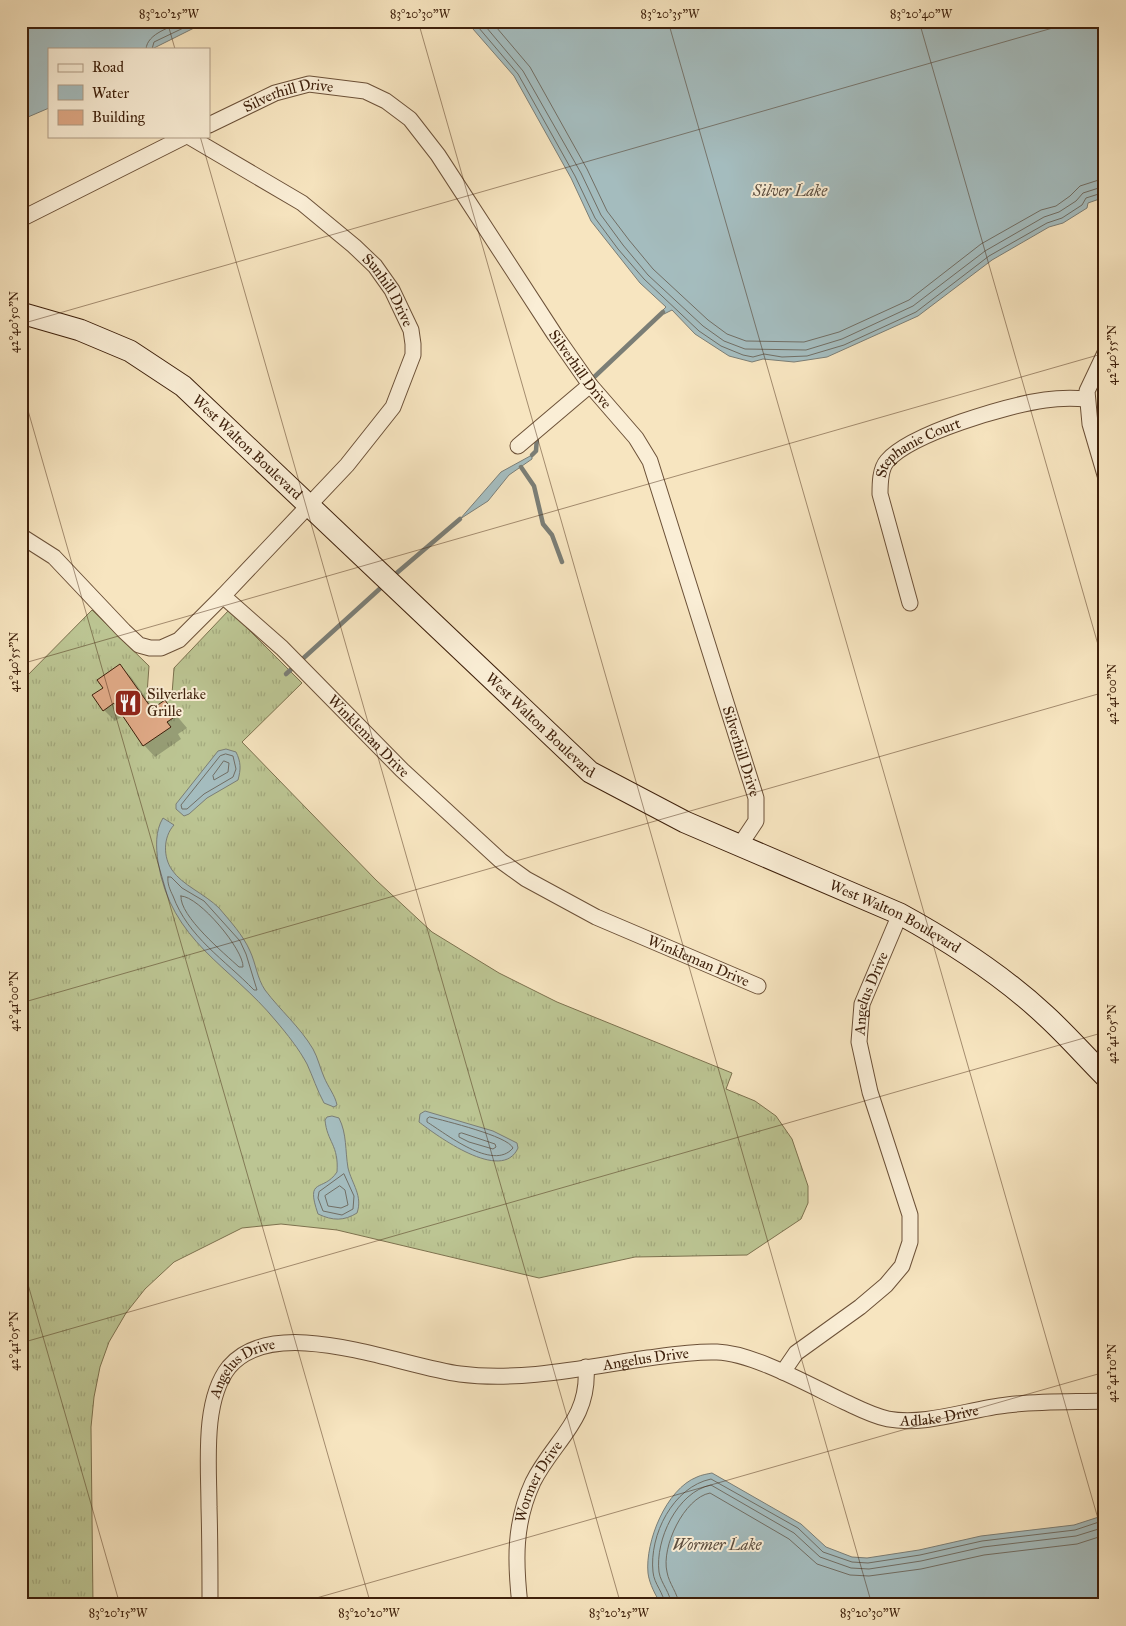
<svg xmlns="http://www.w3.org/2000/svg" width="1126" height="1626" font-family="'IM FELL Great Primer',serif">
<defs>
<pattern id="grass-tufts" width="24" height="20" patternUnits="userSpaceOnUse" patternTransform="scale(1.25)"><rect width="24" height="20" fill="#bcc593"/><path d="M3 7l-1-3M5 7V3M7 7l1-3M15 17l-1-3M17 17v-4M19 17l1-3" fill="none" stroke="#a3a97d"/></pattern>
</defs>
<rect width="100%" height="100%" fill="#f7e5c0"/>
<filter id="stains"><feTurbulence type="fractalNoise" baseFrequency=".004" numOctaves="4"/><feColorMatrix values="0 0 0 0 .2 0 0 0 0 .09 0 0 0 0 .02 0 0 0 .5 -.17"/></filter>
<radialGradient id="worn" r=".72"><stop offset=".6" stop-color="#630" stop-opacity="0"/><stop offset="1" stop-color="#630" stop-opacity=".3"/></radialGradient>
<polygon fill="url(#grass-tufts)" stroke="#7d724f" points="92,610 149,666 147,694 172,694 174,668 229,610 302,683 242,742 376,880 432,932 499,973 557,1002 732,1073 726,1089 755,1101 776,1116 792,1139 808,1186 808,1203 801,1219 747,1255 635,1257 539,1278 337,1230 281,1224 242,1228 174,1262 145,1289 126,1313 109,1342 100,1367 94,1397 91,1427 93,1605 21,1605 21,682"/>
<g fill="#a4bcbe" stroke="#7b7e76">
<polygon points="21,21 208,21 152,49 49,49 49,108 21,120"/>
<polygon points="466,21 1105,21 1105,197 1088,203 1087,208 1063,223 1049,227 992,260 918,316 827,357 794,362 763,359 752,362 729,356 695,334 672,310 664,314 662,311 666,307 640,283 591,221 571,178 514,76"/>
<polygon points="532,455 532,459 509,475 488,501 460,519 501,472"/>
<path d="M226,749L236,752C241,762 241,769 238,780L207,798L189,814L184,816L176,809V804L218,751Z"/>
<path d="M163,818L174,825C163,837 163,857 172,870C182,885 205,894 219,908C230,921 243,935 250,951C256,964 257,978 265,990C280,1010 300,1027 313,1049C318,1058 320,1068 324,1077C328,1087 335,1095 337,1105L334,1107L324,1103C317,1090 313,1077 307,1064C299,1049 287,1034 276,1021C230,965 171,942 158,862C156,847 155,831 163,818Z"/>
<path d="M425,1111L493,1131L517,1143L518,1148C502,1184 436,1135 419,1122L420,1114Z"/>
<path d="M332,1116L339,1118C347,1134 345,1150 348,1168C352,1184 363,1196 357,1213C344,1221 333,1221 318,1214C305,1176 323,1193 337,1172C339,1145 327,1142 325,1120L327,1117Z"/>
<path d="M712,1473L801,1524L826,1547L852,1557L867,1558L919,1550L981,1536L1074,1525L1105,1515V1605H662C656,1597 649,1583 648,1573C645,1542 666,1489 697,1477C701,1475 707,1474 712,1473Z"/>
</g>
<polygon fill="#0003" points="120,666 131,677 154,709 165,702 187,728 178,734 181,739 155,757 144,745 123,716 115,721 104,710 105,688"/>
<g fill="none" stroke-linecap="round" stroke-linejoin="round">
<g stroke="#716e64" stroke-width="1">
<polyline points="473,21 518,74 575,176 595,218 618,249 644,279 699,331 721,346 743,355 753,357 764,354 782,357 807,356 844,345 916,312 989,256 1047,223 1062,218 1082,205 1086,198 1105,192"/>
<polyline points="481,21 523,71 581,173 601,215 623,245 648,275 703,326 724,341 745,349 806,350 842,339 913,306 985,251 1044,217 1059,212 1076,201 1083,193 1105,186"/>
<polyline points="491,21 530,67 587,169 607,211 629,240 653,269 708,320 727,334 746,341 804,342 839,332 909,300 981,244 1041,210 1056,206 1070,196 1080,186 1105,178"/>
<path d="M146,49C147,33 172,27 184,21"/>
<polyline points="152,49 154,42 198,21"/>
<polygon points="226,754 233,756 236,769 233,777 204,794 187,809 182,809 181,805 220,756"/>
<polygon points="224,761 229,763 228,772 214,780 213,776"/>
<path d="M168,877H171L182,888L204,901L240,941L246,954L257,990H254C225,960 188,937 173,896C170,890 167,883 168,877Z"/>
<path d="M181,896C199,896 244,950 243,967H239C225,954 179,916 181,896Z"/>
<path d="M430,1117C445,1121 508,1136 513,1148C493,1172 445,1133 427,1122V1119Z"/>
<polygon points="462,1133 495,1144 496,1147 493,1149 469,1142 459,1137 459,1134"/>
<polygon points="344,1174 354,1196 353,1209 342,1215 323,1211 318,1198 319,1192"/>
<polygon points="340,1186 345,1190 348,1205 341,1208 328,1206 325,1196"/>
<path d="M665,1605C664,1593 654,1584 653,1572C649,1535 673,1487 711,1479L798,1528L823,1552L852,1562L868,1563L920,1555L982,1541L1075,1530L1105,1520"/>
<path d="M671,1605C671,1593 661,1584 659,1572C655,1540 677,1492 711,1485L794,1533L820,1557L851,1568L869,1569L921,1561L983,1547L1076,1536L1105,1527"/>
<path d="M679,1605C678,1593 669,1584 667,1572C661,1547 684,1498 710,1493L789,1539L817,1564L850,1575L869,1576L921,1569L984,1555L1077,1544L1105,1535"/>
</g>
<g stroke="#7b7e76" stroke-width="4.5">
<polyline points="590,381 663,312"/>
<polyline points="532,455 536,451 537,436"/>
<polyline points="521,467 534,486 543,524 552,535 562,562"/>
<polyline points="392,577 460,519"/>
<polyline points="286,674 385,584"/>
</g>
</g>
<polygon fill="#dea885" stroke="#3e200b" points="120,664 152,709 165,700 176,716 167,722 171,727 143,746 114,703 103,711 92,695 103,688 97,680"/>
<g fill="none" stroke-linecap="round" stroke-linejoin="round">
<g stroke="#6c5138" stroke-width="17">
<g id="street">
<path id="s1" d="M209,125L275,93L309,84L365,91L386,101L410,119L438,155L555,335L590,385L636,438L650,461L756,798V821L740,845"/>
<path id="s2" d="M188,136L302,203L354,246L375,266L392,290L411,330L413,344V355L393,407L347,465L223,596"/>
<polyline points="21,219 186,136"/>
<polyline points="1105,353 1087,391 1090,424 1105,475"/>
<polyline points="518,446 590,385"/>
<path id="s3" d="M21,536L54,557L124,631L139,645L150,648H161L179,640L223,596L282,648L402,770L501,861L526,879L596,917L758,986"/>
<path id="s4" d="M910,603L880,494C880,484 880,469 887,461C911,433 1009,405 1045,400C1059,398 1073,398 1087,399"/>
<path id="s5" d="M783,1372L796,1353L860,1307L886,1285L902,1266L910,1242V1215L870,1092L859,1042L862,1004L900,914"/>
<path id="s6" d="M210,1605C210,1572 210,1540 209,1507C209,1466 202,1401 229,1367C275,1312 399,1366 460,1374C522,1382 587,1367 648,1358C670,1355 694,1351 717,1352C753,1353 811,1386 845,1402C858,1408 873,1416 888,1419C926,1426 969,1409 1007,1405C1039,1401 1072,1402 1105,1401"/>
<path id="s7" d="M520,1605C515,1561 514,1523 533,1482C554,1440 590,1420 586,1367"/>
</g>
</g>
<g stroke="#3e200b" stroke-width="23">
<g id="secondary">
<path id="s8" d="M21,313L80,330L130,351L183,386L590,772L685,822L900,914C951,942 1002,975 1045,1015C1066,1034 1085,1056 1105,1076"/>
</g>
</g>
<use href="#street" stroke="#faeed6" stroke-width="15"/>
<use href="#secondary" stroke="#faeed6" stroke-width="21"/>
</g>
<path fill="none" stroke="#3e200b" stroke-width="1" stroke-opacity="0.45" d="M167,21L175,49M418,21L872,1605M668,21L1105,1543M919,21L1105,669M200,136L621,1605M21,324L1077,21M21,386L371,1605M21,664L1105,353M21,1003L1105,692M21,1260L120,1605M21,1343L1105,1032M292,1605L1105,1372"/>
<defs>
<g id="restaurant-square" transform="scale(1.4375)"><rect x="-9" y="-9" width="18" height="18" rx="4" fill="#8f2418" stroke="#faeed6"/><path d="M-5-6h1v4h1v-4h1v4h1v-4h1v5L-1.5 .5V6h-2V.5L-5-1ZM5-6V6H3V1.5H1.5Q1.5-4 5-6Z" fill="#fff"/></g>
</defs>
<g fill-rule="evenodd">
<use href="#restaurant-square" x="128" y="703"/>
</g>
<g text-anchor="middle" stroke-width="4" stroke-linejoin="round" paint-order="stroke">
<g font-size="15" fill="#3e200b" stroke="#faeed6">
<text dy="5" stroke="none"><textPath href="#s1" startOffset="86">Silverhill Drive</textPath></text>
<text dy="5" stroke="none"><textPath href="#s2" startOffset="256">Sunhill Drive</textPath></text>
<text dy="5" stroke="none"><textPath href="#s1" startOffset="521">Silverhill Drive</textPath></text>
<text dy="5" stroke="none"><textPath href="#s8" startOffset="268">West Walton Boulevard</textPath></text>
<text dy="5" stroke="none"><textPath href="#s4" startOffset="180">Stephanie Court</textPath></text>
<text dy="5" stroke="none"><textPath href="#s8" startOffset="672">West Walton Boulevard</textPath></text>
<text dy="5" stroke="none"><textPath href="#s3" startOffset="468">Winkleman Drive</textPath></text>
<text dy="5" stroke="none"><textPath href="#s1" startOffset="941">Silverhill Drive</textPath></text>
<text dy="5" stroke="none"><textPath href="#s8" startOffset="1078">West Walton Boulevard</textPath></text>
<text dy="5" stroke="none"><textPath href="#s3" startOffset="872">Winkleman Drive</textPath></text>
<text dy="5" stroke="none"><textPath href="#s5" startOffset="444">Angelus Drive</textPath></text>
<text dy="5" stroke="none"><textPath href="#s6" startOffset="670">Angelus Drive</textPath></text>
<text dy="5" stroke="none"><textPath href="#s6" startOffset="251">Angelus Drive</textPath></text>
<text dy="5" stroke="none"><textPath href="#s6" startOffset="978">Adlake Drive</textPath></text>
<text dy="5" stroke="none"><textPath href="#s7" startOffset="128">Wormer Drive</textPath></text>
</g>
<g font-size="15" fill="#3e200b" stroke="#faeed6" text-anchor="start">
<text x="147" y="699">Silverlake<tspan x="147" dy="17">Grille</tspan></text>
</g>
<g font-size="16" font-style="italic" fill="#5d4f41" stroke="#faeed6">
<text x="790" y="196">Silver Lake</text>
<text x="717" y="1550">Wormer Lake</text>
</g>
</g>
<rect width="1126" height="1626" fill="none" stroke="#f7e5c0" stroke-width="55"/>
<rect x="48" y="48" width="162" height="90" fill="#faeed6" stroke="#af9c85"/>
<rect x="58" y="64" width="25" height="8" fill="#faeed6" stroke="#af9c85"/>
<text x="92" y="72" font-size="15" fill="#3e200b">Road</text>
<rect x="58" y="85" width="25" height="15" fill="#a4bcbe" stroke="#af9c85"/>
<text x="92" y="98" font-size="15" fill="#3e200b">Water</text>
<rect x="58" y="110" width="25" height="15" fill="#dea885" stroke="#af9c85"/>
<text x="92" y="122" font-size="15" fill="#3e200b">Building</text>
<rect x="28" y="28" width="1070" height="1570" fill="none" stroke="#3e200b" stroke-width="2"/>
<g font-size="12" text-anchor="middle" fill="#3e200b">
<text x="169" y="18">83°20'25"W</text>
<text x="420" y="18">83°20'30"W</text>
<text x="670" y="18">83°20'35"W</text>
<text x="921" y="18">83°20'40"W</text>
<text transform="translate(14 322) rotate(-90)" y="4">42°40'50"N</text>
<text transform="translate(1112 355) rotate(-90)" y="4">42°40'55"N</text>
<text transform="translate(14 662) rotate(-90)" y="4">42°40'55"N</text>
<text transform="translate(1112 694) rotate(-90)" y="4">42°41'00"N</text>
<text transform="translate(14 1001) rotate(-90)" y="4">42°41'00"N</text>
<text transform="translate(1112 1034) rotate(-90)" y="4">42°41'05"N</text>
<text transform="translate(14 1341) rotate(-90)" y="4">42°41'05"N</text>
<text transform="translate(1112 1373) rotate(-90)" y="4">42°41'10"N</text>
<text x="118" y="1617">83°20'15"W</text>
<text x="369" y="1617">83°20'20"W</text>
<text x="619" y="1617">83°20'25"W</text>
<text x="870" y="1617">83°20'30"W</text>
</g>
<rect width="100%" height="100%" filter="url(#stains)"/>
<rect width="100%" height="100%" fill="url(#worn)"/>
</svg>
